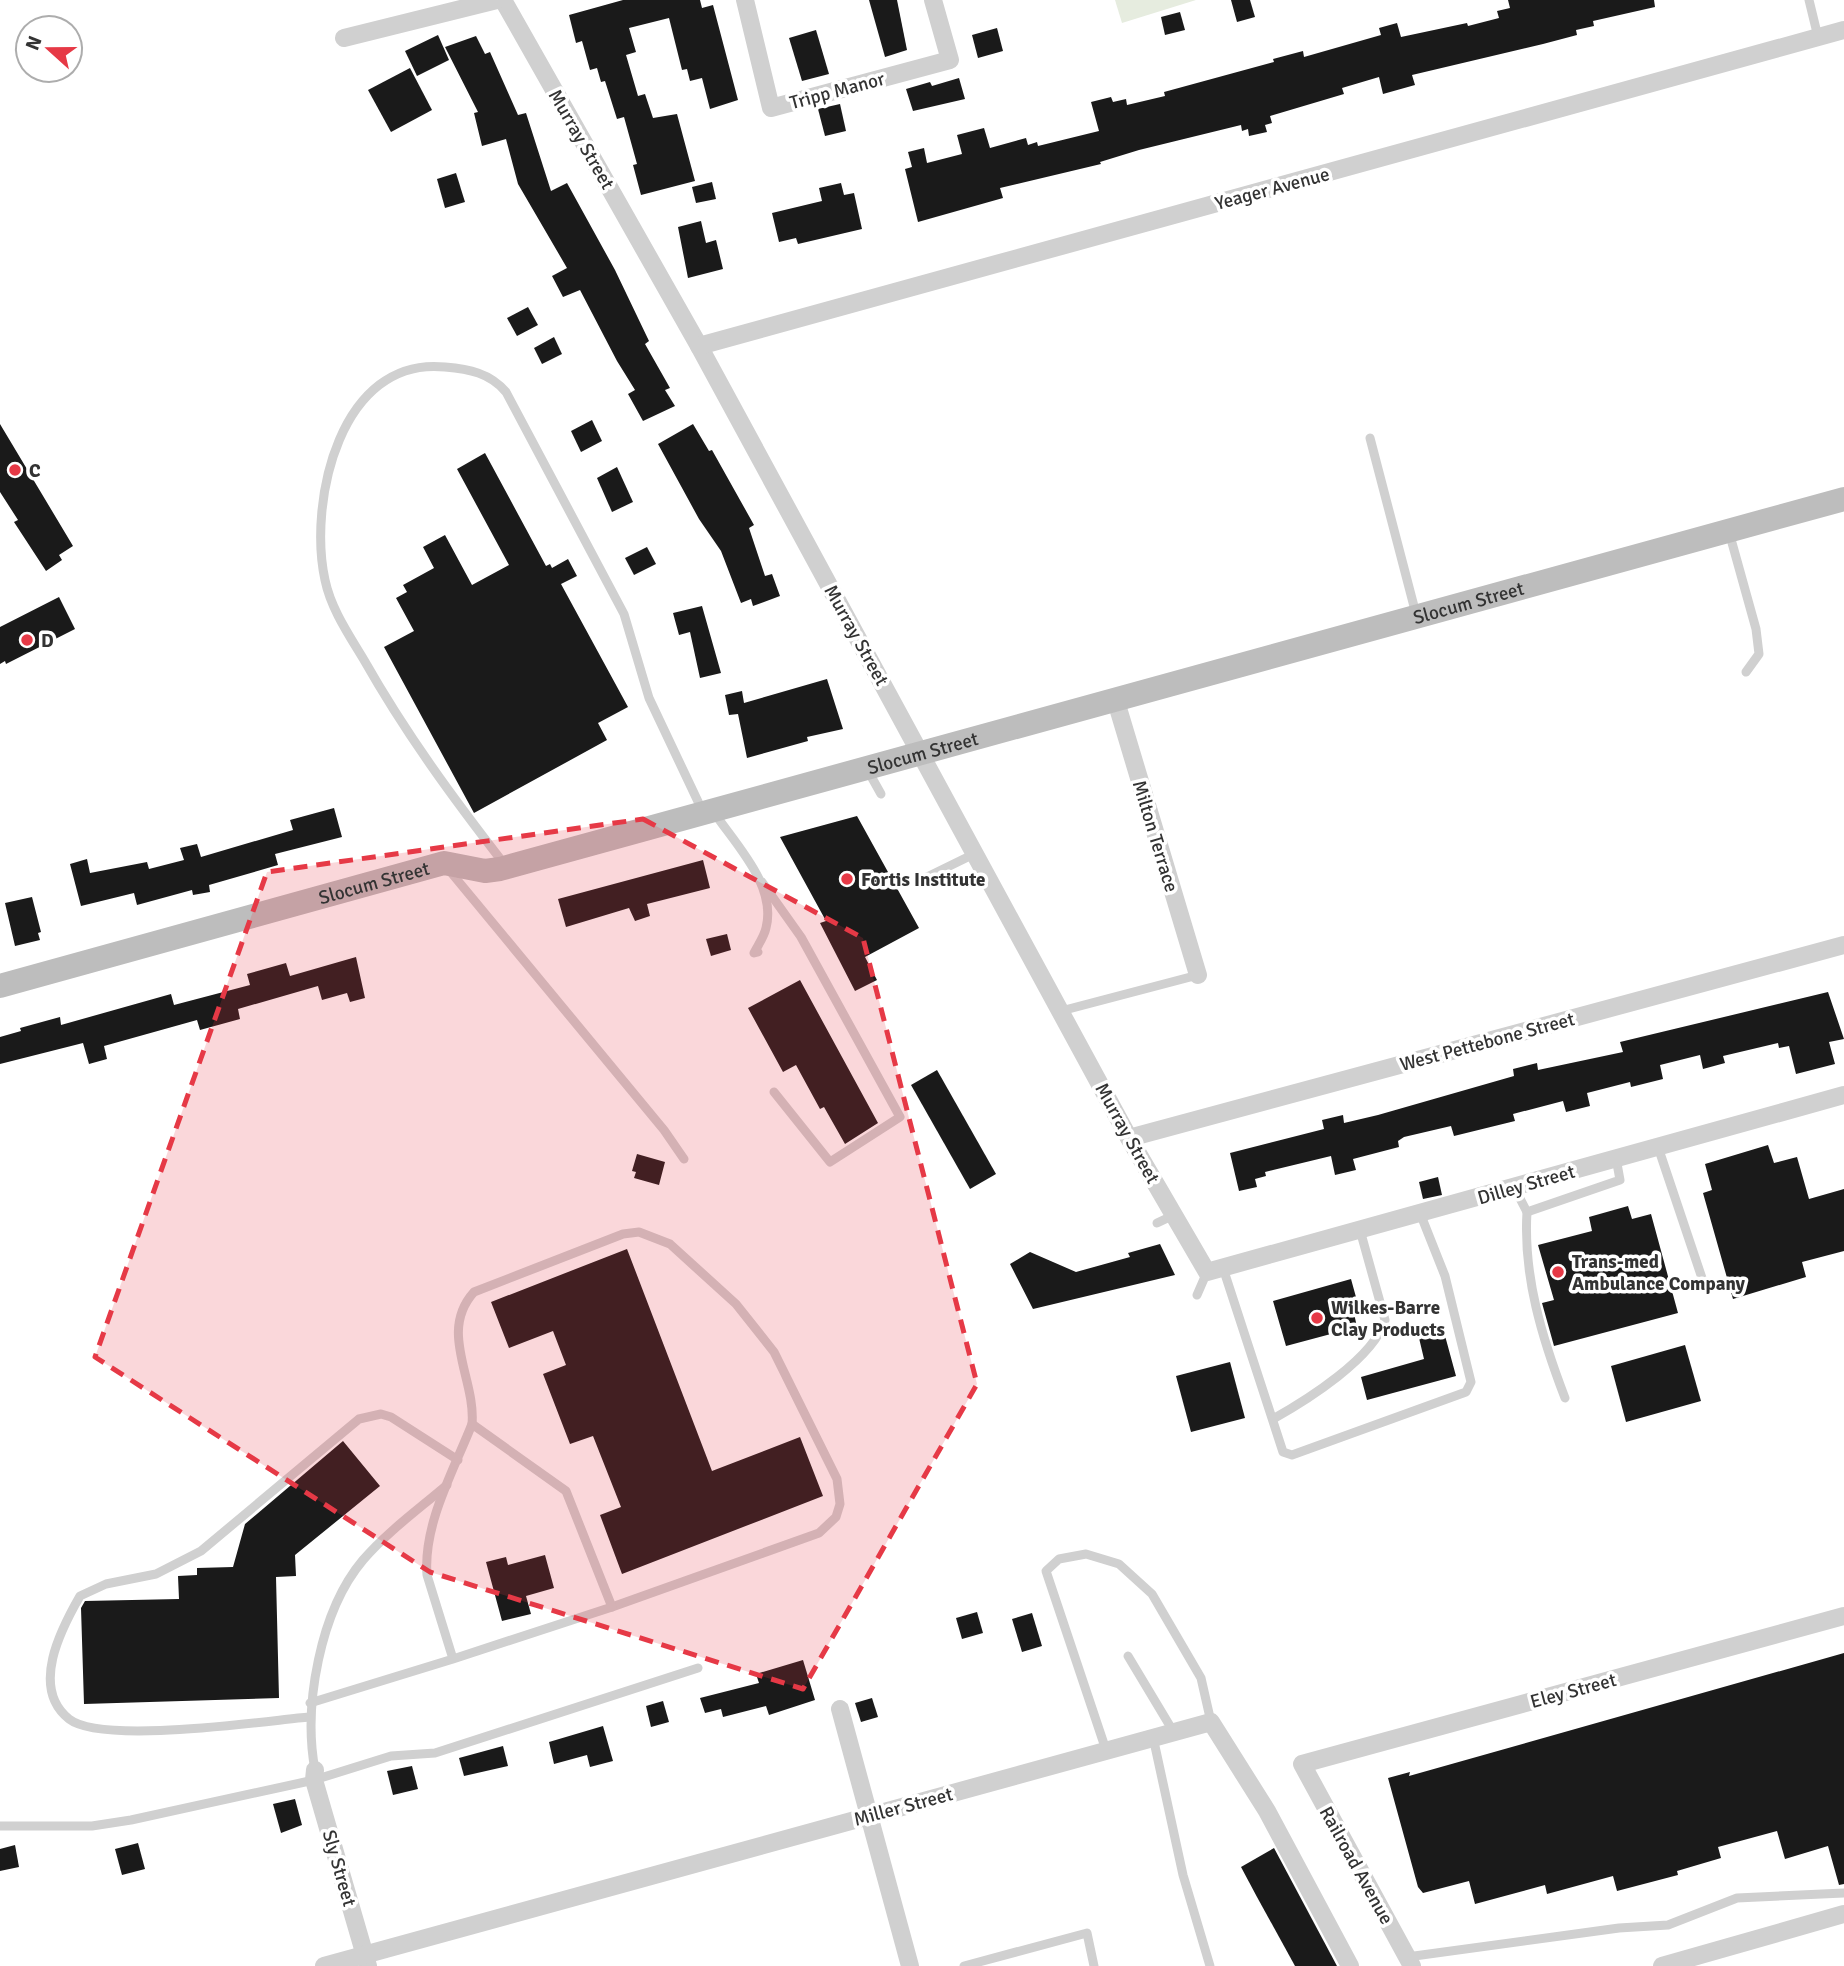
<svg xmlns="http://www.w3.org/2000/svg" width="1844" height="1966" font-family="Signika,sans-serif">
<rect width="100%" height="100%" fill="#fff"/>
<polygon fill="#e6ecdf" points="1115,0 1196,0 1122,23"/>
<g fill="#1a1a1a">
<polygon points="623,0 700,0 702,8 713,5 738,100 710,109 702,78 690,81 687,69 682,70 669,18 629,28 636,52 626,55 638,96 645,94 653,118 677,114 695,181 641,195 633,165 637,164 624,117 617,119 605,81 601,82 597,68 590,70 582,41 576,43 569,15"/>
<polygon points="869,0 897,0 907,50 885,57"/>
<polygon points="1231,0 1250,0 1255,17 1237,22"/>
<polygon points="1508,0 1654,0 1655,7 1593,21 1594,26 1576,30 1577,35 1543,44 1412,75 1415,85 1383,94 1379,77 1342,88 1344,94 1270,116 1272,123 1265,125 1267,132 1249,136 1248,129 1242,131 1241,125 1139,150 1100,162 1101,164 1000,188 1003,198 918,222 905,169 912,167 908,152 924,148 927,163 962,154 957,135 984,128 990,148 1026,138 1028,145 1037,142 1038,146 1099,131 1091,102 1111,97 1113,102 1126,99 1127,105 1165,96 1164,92 1274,62 1273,59 1303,51 1304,57 1381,35 1379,28 1397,23 1401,37 1467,23 1468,26 1499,18 1497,11 1510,8"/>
<polygon points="1180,12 1185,30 1165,35 1161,17"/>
<polygon points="997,28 1003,51 978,58 972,35"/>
<polygon points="816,30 829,74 802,81 789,38"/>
<polygon points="438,35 449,60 417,76 405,51"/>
<polygon points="476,36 485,54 490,52 518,115 526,113 551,191 567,183 615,270 649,341 645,344 670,388 665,390 675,406 643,421 628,394 635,390 617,361 580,290 563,297 552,276 567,268 518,184 506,139 482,146 474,113 478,112 445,47"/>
<polygon points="410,68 432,110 391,132 368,90"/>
<polygon points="959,78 965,99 913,111 906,89 930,82 932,86"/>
<polygon points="840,104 846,131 825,136 818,109"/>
<polygon points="456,173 465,202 445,208 437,179"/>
<polygon points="712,182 716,199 696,203 692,187"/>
<polygon points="841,183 844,195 854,193 862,229 798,244 796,238 779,242 772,213 822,201 819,188"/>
<polygon points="701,221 706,243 716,240 723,269 688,278 678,227"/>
<polygon points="528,307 538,325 517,336 507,318"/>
<polygon points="554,337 562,354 542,364 534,348"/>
<polygon points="592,420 602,441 581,452 571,431"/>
<polygon points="0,424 73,546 59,555 62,560 46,571 14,522 18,520 0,492"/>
<polygon points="693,424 709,451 712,450 754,525 749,528 765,576 772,574 780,596 753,606 751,599 741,603 721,551 699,519 658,444"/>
<polygon points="485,453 546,566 550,564 552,568 568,559 577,576 561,584 628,707 598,723 607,740 474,813 384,647 414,631 396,598 407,592 403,585 434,568 423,547 445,535 472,585 509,565 457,469"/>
<polygon points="617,467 633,502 612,512 597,478"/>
<polygon points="647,547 656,564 634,575 625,558"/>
<polygon points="59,597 75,629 6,664 5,661 0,664 0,627"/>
<polygon points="702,606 721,673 700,678 690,632 679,635 673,613"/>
<polygon points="827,679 843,729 807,737 808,741 747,758 738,714 729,715 725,695 742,691 744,703"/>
<polygon points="334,808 342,837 275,854 278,865 209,885 210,892 193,895 192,890 137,905 134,893 81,906 70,864 87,859 90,873 147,862 149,869 184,860 180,848 197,844 201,857 293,830 290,820"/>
<polygon points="857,816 919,928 865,957 877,980 855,991 820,923 826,921 780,837"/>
<polygon points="703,860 710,888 647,904 650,916 635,921 629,908 566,927 558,899"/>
<polygon points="32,897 41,932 38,933 40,940 15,946 5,903"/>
<polygon points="727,934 731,950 711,956 706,939"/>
<polygon points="356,957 365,998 350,1002 347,993 322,1000 318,986 238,1009 240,1019 200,1030 197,1020 104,1046 107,1059 89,1064 83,1043 0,1064 0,1037 21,1031 20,1028 60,1017 61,1025 171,994 174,1005 250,985 247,974 286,963 290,976"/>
<polygon points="800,980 878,1123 845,1144 824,1107 820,1109 796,1065 783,1072 748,1008"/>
<polygon points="1828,992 1844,1039 1829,1042 1835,1064 1796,1074 1789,1046 1779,1048 1778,1043 1723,1056 1725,1063 1703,1069 1700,1055 1660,1065 1663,1079 1631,1087 1630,1082 1587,1093 1590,1106 1566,1112 1563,1101 1513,1114 1515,1121 1454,1136 1451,1126 1404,1137 1398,1141 1399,1147 1353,1159 1356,1170 1335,1175 1331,1156 1265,1172 1266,1176 1255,1179 1257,1187 1239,1191 1230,1153 1324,1129 1322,1120 1343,1115 1344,1123 1378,1115 1514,1076 1513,1069 1537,1063 1538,1070 1623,1052 1620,1042"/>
<polygon points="937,1070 996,1174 970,1189 911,1085"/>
<polygon points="1768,1145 1774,1163 1797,1157 1809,1199 1844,1189 1844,1251 1802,1262 1806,1277 1733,1299 1703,1193 1712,1190 1705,1164"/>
<polygon points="637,1154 665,1162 659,1185 634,1178 636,1172 632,1171"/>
<polygon points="1438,1177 1442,1195 1423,1199 1419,1182"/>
<polygon points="1628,1206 1632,1219 1651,1214 1678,1313 1554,1346 1542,1303 1554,1300 1538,1245 1592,1231 1589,1217"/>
<polygon points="1160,1244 1175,1275 1033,1309 1010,1264 1030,1252 1076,1272 1130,1257 1128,1253"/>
<polygon points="627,1249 712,1471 800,1437 823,1496 622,1574 600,1515 621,1507 593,1436 570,1444 543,1374 566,1365 553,1331 509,1348 491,1302"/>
<polygon points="1351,1279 1359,1308 1353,1309 1357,1327 1286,1346 1273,1301"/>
<polygon points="1444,1332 1456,1376 1367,1400 1361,1377 1424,1359 1419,1338"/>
<polygon points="1685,1345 1701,1401 1626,1422 1611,1366"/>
<polygon points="1230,1362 1245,1418 1191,1432 1176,1376"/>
<polygon points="343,1441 380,1486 295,1555 296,1576 276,1577 279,1698 84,1704 81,1608 85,1601 179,1599 178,1576 197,1575 197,1568 233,1567 245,1524"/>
<polygon points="545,1555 554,1588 526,1596 531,1614 502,1621 486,1562 506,1557 508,1565"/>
<polygon points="977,1612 983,1633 962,1639 956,1618"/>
<polygon points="1032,1613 1042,1646 1022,1652 1012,1619"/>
<polygon points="1844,1653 1844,1884 1839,1885 1828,1846 1785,1859 1777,1831 1718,1847 1721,1858 1677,1871 1678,1875 1617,1891 1613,1876 1547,1894 1545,1885 1475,1904 1469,1881 1423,1893 1418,1887 1388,1778 1410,1772 1409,1776"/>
<polygon points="803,1660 815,1700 769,1715 766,1706 723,1717 721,1709 705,1713 700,1698 759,1683 756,1674"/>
<polygon points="872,1698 878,1717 861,1722 855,1703"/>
<polygon points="663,1701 669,1722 651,1727 646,1706"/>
<polygon points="603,1726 613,1761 590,1767 587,1755 554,1764 549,1742"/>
<polygon points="503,1746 508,1766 464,1776 459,1758"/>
<polygon points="412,1766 418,1789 393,1795 387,1771"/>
<polygon points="295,1799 302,1825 281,1833 273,1804"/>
<polygon points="138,1843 145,1869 122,1875 115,1849"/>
<polygon points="15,1845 19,1867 0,1871 0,1849"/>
<polygon points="1274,1848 1337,1966 1295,1966 1257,1897 1241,1867"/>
</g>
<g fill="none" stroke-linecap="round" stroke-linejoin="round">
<g stroke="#d0d0d0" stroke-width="9">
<polyline points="1809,0 1818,37"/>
<polyline points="1370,438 1416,614"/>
<polyline points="1729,532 1756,629 1759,654 1746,672"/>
<polyline points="867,769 881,794"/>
<path d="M713,811C735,844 777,885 766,928C764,937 758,945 754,953L758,952"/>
<path d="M505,865C453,798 406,734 364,660C349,635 331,609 325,580C308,502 340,356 445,367C469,369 490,373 506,392L624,614L649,698L702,810"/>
<polyline points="449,870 664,1130 684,1159"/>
<polyline points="927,877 974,854"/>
<polyline points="762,882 801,937 900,1117 830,1162 774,1092"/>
<polyline points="1061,1011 1198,975"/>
<polyline points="1658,1147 1705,1287"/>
<polyline points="1514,1187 1527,1212 1620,1180 1616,1158"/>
<path d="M1527,1212C1523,1276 1542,1338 1565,1398"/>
<polyline points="1157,1223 1174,1215"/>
<polyline points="1223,1268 1283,1452 1292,1455 1466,1392 1471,1382 1445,1276 1420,1213"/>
<polyline points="1197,1295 1207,1272"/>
<path d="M1273,1419C1307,1400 1374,1358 1385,1320L1360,1230"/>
<path d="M472,1424C476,1379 438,1332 474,1292L623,1234L639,1232L670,1244L736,1304L774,1352L837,1479L840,1504L836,1517L819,1533L612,1607"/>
<polyline points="1128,1656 1173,1731"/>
<path d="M310,1703L453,1659L427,1575C423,1524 454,1470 472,1424L566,1491L612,1607L453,1659"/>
<path d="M309,1717C264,1721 102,1745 69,1719C30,1688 61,1629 80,1596L106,1584L156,1574L201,1551L359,1419L381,1414L391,1417L458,1460"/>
<polyline points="1153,1737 1183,1875 1210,1966"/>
<polyline points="1106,1750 1046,1571 1059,1559 1086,1554 1119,1564 1152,1594 1201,1678 1211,1722"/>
<path d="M315,1770C303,1706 320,1611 363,1560C387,1532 419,1509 447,1485"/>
<polyline points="0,1826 92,1826 131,1820 314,1780 391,1756 435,1753 698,1668"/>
<polyline points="1407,1957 1619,1928 1668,1925 1737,1898 1844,1893"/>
<polyline points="964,1966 1087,1933 1094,1966"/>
</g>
<g stroke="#d0d0d0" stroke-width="18">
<polyline points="503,0 699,346 1129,1138 1207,1272 1844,1095"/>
<polyline points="745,0 771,108 950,60 933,0"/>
<polyline points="344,38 497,0"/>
<polyline points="699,346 1844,30"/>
<polyline points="1115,698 1198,975"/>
<polyline points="1129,1138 1844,945"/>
<polyline points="840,1709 910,1966"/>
<polyline points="315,1770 314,1780 368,1966"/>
<polyline points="324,1966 1211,1722 1267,1811 1350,1966"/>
<polyline points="1412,1966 1302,1764 1844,1616"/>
<polyline points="1662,1966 1844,1914"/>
</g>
<path stroke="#bdbdbd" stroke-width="24" id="s1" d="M0,986L444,863L485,871L500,869L1844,499"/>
</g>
<path fill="#e63946" fill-opacity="0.2" stroke="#e63946" stroke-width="5" stroke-dasharray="14 9" stroke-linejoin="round" d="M643,819L863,938L977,1384L803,1689L430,1572L95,1357L267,872Z"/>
<g fill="#e63946" stroke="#fff" stroke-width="2.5">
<circle cx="15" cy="470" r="7"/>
<circle cx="27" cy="640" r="7"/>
<circle cx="847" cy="879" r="7"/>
<circle cx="1558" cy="1272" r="7"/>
<circle cx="1317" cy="1318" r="7"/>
</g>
<g text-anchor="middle" stroke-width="7" stroke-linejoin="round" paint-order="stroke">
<g font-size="19" fill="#333" stroke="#fff">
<text transform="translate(837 90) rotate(-15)" y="7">Tripp Manor</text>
<text transform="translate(582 139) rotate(60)" y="7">Murray Street</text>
<text transform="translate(1272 188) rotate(-15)" y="7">Yeager Avenue</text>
<text dy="7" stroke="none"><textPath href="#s1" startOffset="1522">Slocum Street</textPath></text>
<text transform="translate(857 635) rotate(61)" y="7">Murray Street</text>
<text dy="7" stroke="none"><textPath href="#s1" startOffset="956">Slocum Street</textPath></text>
<text transform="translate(1156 836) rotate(73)" y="7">Milton Terrace</text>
<text dy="7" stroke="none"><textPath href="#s1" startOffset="388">Slocum Street</textPath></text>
<text transform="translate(1487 1041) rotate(-15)" y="7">West Pettebone Street</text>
<text transform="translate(1128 1133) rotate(61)" y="7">Murray Street</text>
<text transform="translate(1526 1184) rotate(-16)" y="7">Dilley Street</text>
<text transform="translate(1573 1690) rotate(-15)" y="7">Eley Street</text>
<text transform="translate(903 1806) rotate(-15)" y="7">Miller Street</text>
<text transform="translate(1357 1865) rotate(61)" y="7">Railroad Avenue</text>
<text transform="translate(340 1868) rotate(74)" y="7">Sly Street</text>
</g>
<g font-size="19" font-weight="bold" fill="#333" stroke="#fff" text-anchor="start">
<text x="29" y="477">C</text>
<text x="41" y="647">D</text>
<text x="861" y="886">Fortis Institute</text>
<text x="1572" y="1268">Trans-med<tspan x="1572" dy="22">Ambulance Company</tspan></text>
<text x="1331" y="1314">Wilkes-Barre<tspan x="1331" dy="22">Clay Products</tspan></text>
</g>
</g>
<g transform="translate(49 49) rotate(291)"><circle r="33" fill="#ffffff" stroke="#adadad" stroke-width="2"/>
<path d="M0-5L12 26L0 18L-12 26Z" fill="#e63946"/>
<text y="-10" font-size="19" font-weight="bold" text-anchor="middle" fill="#333333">N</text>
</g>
</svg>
